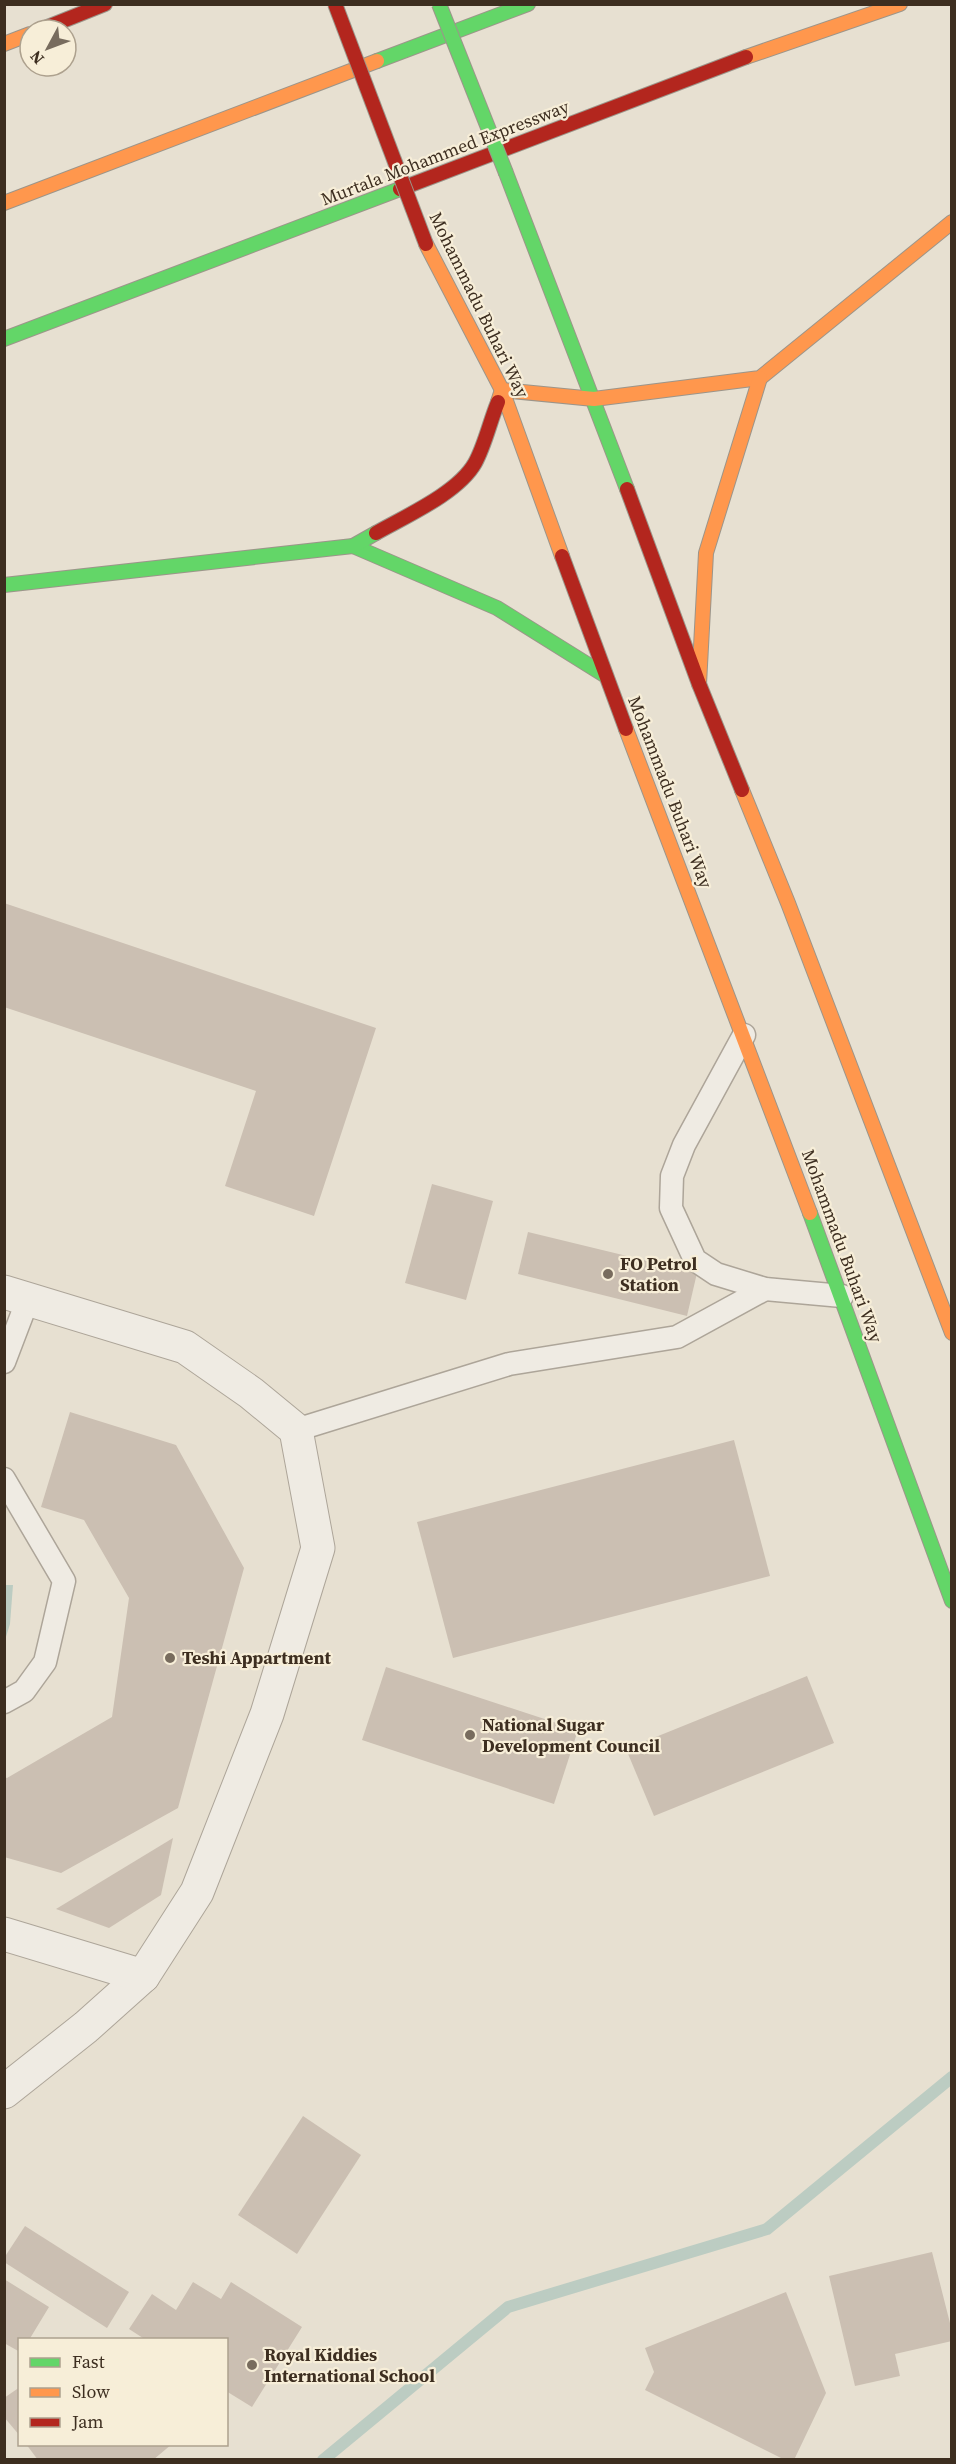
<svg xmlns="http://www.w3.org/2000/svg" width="956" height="2464" font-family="'Source Serif 4',serif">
<rect width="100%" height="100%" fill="#e7e0d1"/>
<polygon fill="#bcccc2" points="5,1585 13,1585 10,1624 5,1640"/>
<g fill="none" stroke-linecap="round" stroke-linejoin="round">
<polyline stroke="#bcccc2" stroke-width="12" points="323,2460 508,2307 767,2229 952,2077"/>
</g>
<g fill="#cbbfb2">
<polygon points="4,903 376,1028 314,1216 225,1186 256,1091 4,1007"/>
<polygon points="432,1184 493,1201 466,1300 405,1283"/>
<polygon points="528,1232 697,1273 687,1316 518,1274"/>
<polygon points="70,1412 176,1445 244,1568 178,1808 61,1873 4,1857 4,1777 7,1778 112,1717 129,1598 84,1520 41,1507"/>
<polygon points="734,1440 770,1576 453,1658 417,1522"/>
<polygon points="386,1667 578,1730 554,1804 362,1740"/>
<polygon points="807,1676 834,1743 654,1816 626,1749"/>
<polygon points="173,1838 161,1895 109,1928 56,1909"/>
<polygon points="303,2116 361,2155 297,2254 238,2215"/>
<polygon points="25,2226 129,2292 107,2328 4,2262 4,2258"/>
<polygon points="932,2252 952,2331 952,2341 895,2354 900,2376 855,2386 829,2276"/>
<polygon points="4,2279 49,2307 29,2340 20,2340 20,2352 4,2343"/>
<polygon points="193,2282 221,2299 231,2282 302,2327 252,2407 226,2391 226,2340 146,2340 129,2329 152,2294 176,2310"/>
<polygon points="786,2292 826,2393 794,2460 785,2460 645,2390 654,2372 645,2348"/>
<polygon points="20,2387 20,2436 4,2417 4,2398"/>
<polygon points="26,2444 172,2444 153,2460 38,2460"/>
</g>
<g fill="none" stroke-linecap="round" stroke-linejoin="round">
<g stroke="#ada599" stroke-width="25">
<g id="lane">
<polyline points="744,1035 684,1145 672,1176 671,1208 695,1260 716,1274 765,1289 842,1296"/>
<polyline points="4,1362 28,1299"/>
<polyline points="296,1430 509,1364 677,1337 765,1289"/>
<polyline points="4,1479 64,1581 45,1662 24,1691 4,1702"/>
</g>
</g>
<g stroke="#ada599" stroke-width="35">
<g id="street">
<polyline points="4,1292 185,1347 251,1393 296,1430 318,1548 267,1714 197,1892 143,1976 86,2027 4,2092"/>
<polyline points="4,1934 143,1976"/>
</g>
</g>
<g stroke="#9c958a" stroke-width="16">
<g id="fast">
<polyline points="377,61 528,4"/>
<polyline points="506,173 627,489"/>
<polyline points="4,339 400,189"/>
<polyline points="353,546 497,608 606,676"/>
<polyline points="4,585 353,546 376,533"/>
<polyline points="810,1213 952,1601"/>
</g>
</g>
<g stroke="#9c958a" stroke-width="16">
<g id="slow">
<polyline points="4,44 30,34"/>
<polyline points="746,57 900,4"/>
<polyline points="4,203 377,61"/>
<polyline points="426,244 502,390 562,556"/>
<polyline points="498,402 502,390 594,399 760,378 952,222"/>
<polyline points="699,684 706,553 760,378"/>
<polyline points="626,729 810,1213"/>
<polyline points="742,790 788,903 952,1333"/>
</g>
</g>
<g stroke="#9c958a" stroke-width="16">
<g id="jam">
<polyline points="40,30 105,4"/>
<polyline points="400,189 746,57"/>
<polyline points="627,489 699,684 742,790"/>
<path d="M376,533C406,516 458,493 475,463C485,445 490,421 498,402"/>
<polyline points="562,556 626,729"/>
</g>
</g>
<use href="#lane" stroke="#efebe3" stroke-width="22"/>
<use href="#street" stroke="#efebe3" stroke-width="33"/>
<use href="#fast" stroke="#63d668" stroke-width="14"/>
<use href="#slow" stroke="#ff974d" stroke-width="14"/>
<use href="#jam" stroke="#b3261e" stroke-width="14"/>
<g stroke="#9c958a" stroke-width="16" stroke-linecap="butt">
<polyline id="fast-bridge" points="439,4 506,173"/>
</g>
<g stroke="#9c958a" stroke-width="16" stroke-linecap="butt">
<polyline id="jam-bridge" points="335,4 426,244"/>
</g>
<use href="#fast-bridge" stroke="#63d668" stroke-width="14"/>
<use href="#jam-bridge" stroke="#b3261e" stroke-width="14"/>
</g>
<g fill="#786c5e" stroke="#f7eed8" stroke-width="2">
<circle cx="608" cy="1274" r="6"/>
<circle cx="170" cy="1658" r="6"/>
<circle cx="470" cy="1735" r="6"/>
<circle cx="252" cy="2365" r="6"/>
</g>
<g text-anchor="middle" stroke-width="4.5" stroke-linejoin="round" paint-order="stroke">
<g font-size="18" fill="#3d2e20" stroke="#f7eed8">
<text transform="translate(445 153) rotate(-21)" y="6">Murtala Mohammed Expressway</text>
<text transform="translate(479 305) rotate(64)" y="6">Mohammadu Buhari Way</text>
<text transform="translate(670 792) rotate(69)" y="6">Mohammadu Buhari Way</text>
<text transform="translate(842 1246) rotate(70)" y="6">Mohammadu Buhari Way</text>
</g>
<g font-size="18" font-weight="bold" fill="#3d2e20" stroke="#f7eed8" text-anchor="start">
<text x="620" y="1270">FO Petrol<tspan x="620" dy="21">Station</tspan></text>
<text x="182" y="1664">Teshi Appartment</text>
<text x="482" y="1731">National Sugar<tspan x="482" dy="21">Development Council</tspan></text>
<text x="264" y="2361">Royal Kiddies<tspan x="264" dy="21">International School</tspan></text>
</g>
</g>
<rect width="956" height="2464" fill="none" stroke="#3d2e20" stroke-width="12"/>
<rect x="18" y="2338" width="210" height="108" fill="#f7eed8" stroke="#ada18e" stroke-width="1.5"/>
<rect x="30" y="2358" width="30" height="9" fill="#63d668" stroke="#ada18e" stroke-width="1.5"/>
<text x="72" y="2368" font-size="18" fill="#3d2e20">Fast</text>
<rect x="30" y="2388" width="30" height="9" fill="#ff974d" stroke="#ada18e" stroke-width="1.5"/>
<text x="72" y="2398" font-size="18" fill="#3d2e20">Slow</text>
<rect x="30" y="2418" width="30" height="9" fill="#b3261e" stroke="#ada18e" stroke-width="1.5"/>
<text x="72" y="2428" font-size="18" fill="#3d2e20">Jam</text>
<g transform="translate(48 48) rotate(229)"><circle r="28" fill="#f7eed8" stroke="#ada18e" stroke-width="1.5"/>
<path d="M0-4.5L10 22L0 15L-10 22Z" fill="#786c5e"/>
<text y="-9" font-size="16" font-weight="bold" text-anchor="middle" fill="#3d2e20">N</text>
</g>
</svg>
